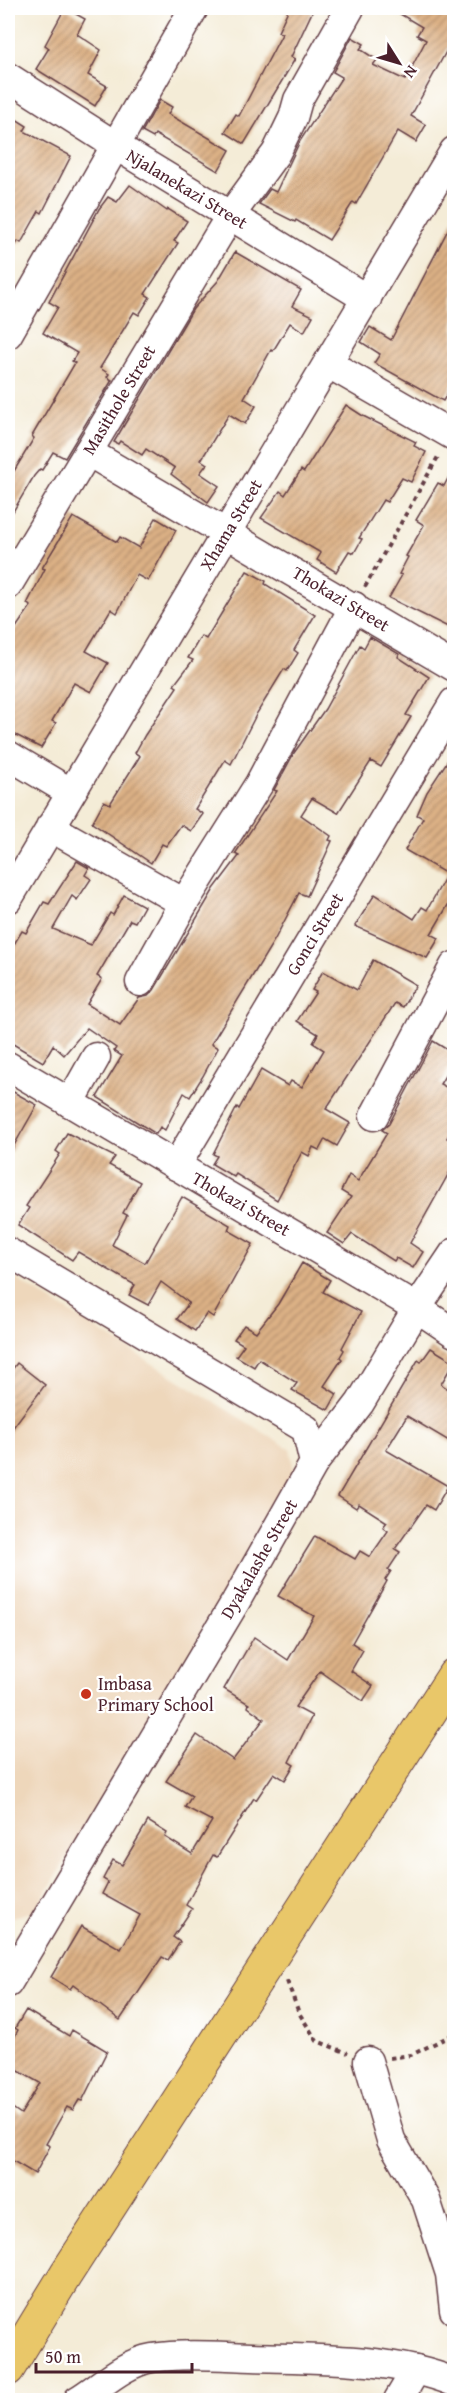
<svg xmlns="http://www.w3.org/2000/svg" width="462" height="2408" font-family="'Gentium Book Plus',serif">
<defs>
<pattern id="building-hatch" width="6" height="6" patternUnits="userSpaceOnUse" patternTransform="scale(1.5)"><rect width="6" height="6" fill="#dcb185"/><path d="M-1 1l2-2M0 6l6-6M5 7l2-2" fill="none" stroke="#b48f6d"/></pattern>
</defs>
<rect width="100%" height="100%" fill="#fff"/>
<filter id="ink" filterUnits="userSpaceOnUse"><feTurbulence type="fractalNoise" baseFrequency=".0167" numOctaves="2"/><feDisplacementMap in="SourceGraphic" scale="12" xChannelSelector="R" yChannelSelector="G"/><feConvolveMatrix kernelMatrix="1 2 1 2 8 2 1 2 1" color-interpolation-filters="sRGB"/></filter>
<filter id="wash" filterUnits="userSpaceOnUse"><feTurbulence type="fractalNoise" baseFrequency=".008" numOctaves="4" result="noise"/><feDisplacementMap in="SourceGraphic" scale="24" xChannelSelector="R" yChannelSelector="G"/><feGaussianBlur stdDeviation="1.35" result="paint"/><feColorMatrix in="noise" values="0 0 0 0 0 0 0 0 0 0 0 0 0 0 0 0 0 1.4 0 .05"/><feComposite in="paint" operator="in"/></filter>
<g filter="url(#wash)">
<rect width="100%" height="100%" fill="#f4ecd7"/>
<polygon fill="#eed7bb" points="8,1274 290,1449 295,1477 35,1911 8,1918"/>
<g id="blocks">
<g fill="url(#building-hatch)">
<polygon points="65,8 85,19 77,34 101,50 88,75 107,86 95,106 36,69 49,48 45,45"/>
<polygon points="289,8 314,8 291,57 295,59 244,144 225,132 236,114 239,116 282,34 278,32"/>
<polygon points="390,8 432,8 454,22 454,37 411,116 426,125 416,142 398,131 356,204 353,202 329,240 296,220 295,222 259,204 270,189 276,192 300,141 342,77 333,72 352,37 364,44 360,49 377,60 373,65 405,80 426,40 417,35 422,27"/>
<polygon points="160,100 172,107 168,114 230,150 218,171 155,134 153,138 142,132"/>
<polygon points="8,114 27,126 24,131 71,156 42,213 39,211 21,243 18,241 8,259"/>
<polygon points="130,185 167,211 168,209 187,221 174,241 178,243 145,294 150,297 139,315 134,312 100,368 109,374 107,377 112,380 65,458 53,452 42,470 40,469 34,476 8,520 8,481 34,438 32,436 75,363 72,361 77,353 43,333 58,307 49,302 99,209 108,197 117,202"/>
<polygon points="454,218 454,382 443,401 374,363 380,354 361,342 370,327 391,340"/>
<polygon points="235,252 301,290 292,306 313,316 304,332 290,323 273,351 271,350 244,398 256,406 245,424 229,414 201,460 207,464 200,473 219,486 208,502 171,474 175,468 146,449 142,455 120,441 118,444 114,442 193,309 218,281"/>
<polygon points="346,405 363,416 416,442 414,446 426,452 411,482 402,478 387,502 383,500 359,538 362,539 354,553 349,551 336,572 317,560 321,553 261,518 280,491 285,495 301,470 304,472"/>
<polygon points="454,467 454,630 389,598 402,575 399,574 408,557 406,556 424,525 416,520 438,483 444,486"/>
<polygon points="73,517 117,542 120,537 139,548 156,518 176,530 148,581 137,575 117,613 111,609 86,651 108,663 91,692 74,683 52,721 56,723 41,748 8,731 8,639 31,606 27,604 45,569 42,568"/>
<polygon points="247,571 266,581 265,584 315,615 294,650 298,653 287,671 284,669 257,713 231,764 225,760 195,809 203,814 191,831 181,825 166,846 162,844 151,863 92,823 104,801 110,804 140,756 135,753 145,735 177,687 174,685 193,660 188,658 201,636 206,639"/>
<polygon points="370,637 399,654 398,657 429,677 406,715 411,717 381,767 371,761 338,813 312,798 301,815 331,836 329,840 332,841 307,896 299,893 275,939 211,1044 218,1048 203,1076 190,1097 184,1093 165,1130 160,1127 156,1134 97,1097 122,1056 114,1051 116,1048 87,1028 64,1055 53,1045 43,1062 8,1041 8,954 22,931 26,933 44,902 49,904 77,861 89,868 85,875 91,879 77,900 72,896 53,929 91,945 110,913 113,915 124,895 144,906 135,922 130,920 97,976 102,979 87,1004 120,1025 139,998 148,996 154,990 214,889 239,856 235,854 277,791 274,790 294,753 325,709 360,645 364,648"/>
<polygon points="454,751 454,895 431,934 439,938 427,958 355,926 375,894 414,919 422,907 427,910 447,874 405,850 423,818 417,815 427,792"/>
<polygon points="373,960 416,985 403,1007 395,1003 326,1109 350,1123 337,1146 325,1139 319,1150 313,1147 309,1156 302,1152 277,1200 236,1174 234,1177 212,1164 217,1156 213,1154 237,1107 239,1109 261,1070 288,1086 291,1081 302,1087 324,1050 313,1043 318,1034 297,1021 316,992 312,990 323,971 357,990"/>
<polygon points="433,1041 454,1054 454,1061 440,1084 454,1091 454,1126 447,1138 454,1142 454,1164 410,1243 423,1252 413,1268 396,1258 394,1261 352,1234 344,1244 327,1233 351,1197 341,1191 349,1175 358,1181 387,1133 382,1130 389,1124"/>
<polygon points="8,1089 37,1105 8,1156"/>
<polygon points="67,1133 115,1157 109,1165 140,1182 123,1213 127,1215 112,1245 145,1263 182,1197 230,1225 228,1230 253,1244 213,1317 207,1313 195,1331 177,1319 189,1303 161,1282 148,1305 129,1295 135,1285 78,1252 72,1260 18,1225 29,1208 26,1206 60,1154 56,1151"/>
<polygon points="302,1263 330,1280 323,1292 361,1312 342,1348 344,1350 340,1357 342,1359 324,1386 337,1394 328,1410 292,1390 297,1383 259,1359 254,1367 236,1356 244,1345 234,1339 244,1325 256,1332 278,1304"/>
<polygon points="431,1348 454,1362 441,1384 454,1393 454,1444 407,1416 386,1450 448,1486 434,1510 426,1505 395,1549 400,1552 388,1570 391,1571 385,1580 387,1581 352,1643 363,1650 351,1671 373,1686 363,1701 320,1671 295,1707 312,1716 289,1762 294,1765 285,1780 274,1773 256,1800 254,1798 217,1857 213,1855 186,1905 192,1909 173,1937 180,1942 168,1960 162,1957 120,2020 73,1985 70,1989 51,1977 81,1926 121,1949 140,1915 102,1894 108,1882 103,1879 113,1860 122,1865 148,1821 167,1833 165,1837 192,1854 212,1821 185,1807 192,1796 166,1781 197,1735 233,1760 264,1719 248,1707 249,1704 224,1689 254,1637 288,1660 314,1616 278,1596 315,1536 355,1559 360,1551 370,1557 388,1531 383,1527 387,1522 359,1504 356,1508 338,1496 418,1360 421,1362"/>
<polygon points="17,1363 45,1385 8,1434 8,1375"/>
<polygon points="26,2010 69,2036 72,2030 107,2051 82,2101 79,2100 73,2110 67,2107 46,2144 50,2146 35,2174 8,2158 8,2105 21,2114 40,2083 8,2065 8,2049 18,2030 15,2028"/>
</g>
</g>
</g>
<g filter="url(#ink)">
<use href="#blocks" fill-opacity="0" stroke="#643e45" stroke-width="1.5"/>
<g fill="none" stroke-linecap="round" stroke-linejoin="round">
<g stroke="#643e45" stroke-width="31">
<g id="minor">
<polyline points="8,77 113,144 367,299"/>
<polyline points="8,334 194,8"/>
<polyline points="329,364 454,436"/>
<polyline points="88,452 454,667"/>
<polyline points="8,585 230,216 276,153 293,118 298,100 350,8"/>
<polyline points="8,755 70,792"/>
<polyline points="50,827 184,903"/>
<polyline points="8,899 454,151"/>
<polyline points="140,982 184,903 259,784 354,606"/>
<polyline points="8,1066 417,1308 454,1253"/>
<polyline points="70,1103 96,1057"/>
<polyline points="374,1116 454,966"/>
<polyline points="176,1166 454,702"/>
<polyline points="8,1252 306,1429 314,1463 236,1601 8,1983"/>
<polyline points="314,1463 360,1403 417,1308 454,1333"/>
<polyline points="368,2061 391,2140 426,2200 450,2274 454,2310"/>
<path d="M78,2400C101,2386 124,2363 152,2358C184,2353 220,2356 252,2357C320,2359 391,2357 454,2382"/>
<polyline points="398,2400 416,2370"/>
</g>
</g>
<g stroke="#643e45" stroke-width="35">
<polyline id="major" points="8,2369 66,2274 454,1675"/>
</g>
<g stroke="#643e45" stroke-width="4" stroke-dasharray="4.5 4.5" stroke-linecap="butt">
<polyline points="365,587 439,455"/>
<polyline points="287,1981 299,2013 317,2041 348,2053"/>
<polyline points="390,2058 411,2055 454,2034"/>
</g>
<use href="#minor" stroke="#fff" stroke-width="28"/>
<use href="#major" stroke="#e9c769" stroke-width="33"/>
</g>
</g>
<circle fill="#c8321e" stroke="#fff" stroke-width="2" cx="86" cy="1694" r="6"/>
<g text-anchor="middle" stroke-width="4.5" stroke-linejoin="round" paint-order="stroke">
<g font-size="18" fill="#4a1f2b" stroke="#fff">
<text transform="translate(187 189) rotate(31)" y="6">Njalanekazi Street</text>
<text transform="translate(119 400) rotate(-59)" y="6">Masithole Street</text>
<text transform="translate(231 525) rotate(-59)" y="6">Xhama Street</text>
<text transform="translate(341 599) rotate(31)" y="6">Thokazi Street</text>
<text transform="translate(315 934) rotate(-59)" y="6">Gonci Street</text>
<text transform="translate(241 1204) rotate(30)" y="6">Thokazi Street</text>
<text transform="translate(259 1559) rotate(-60)" y="6">Dyakalashe Street</text>
</g>
<g font-size="18" fill="#4a1f2b" stroke="#fff" text-anchor="start">
<text x="98" y="1690">Imbasa<tspan x="98" dy="21">Primary School</tspan></text>
</g>
</g>
<rect width="462" height="2408" fill="none" stroke="#fff" stroke-width="30"/>
<g transform="translate(399 63) rotate(127)" stroke="#ffffff" stroke-width="4.5" paint-order="stroke">
<path d="M0-4.5L10 22L0 15L-10 22Z" fill="#4a1f2b"/>
<text y="-9" font-size="16" font-weight="bold" text-anchor="middle" fill="#4a1f2b">N</text>
</g>
<path d="M36 2363v9h156v-9" fill="none" stroke="#4a1f2b" stroke-width="3"/>
<text x="45" y="2363" font-size="18" fill="#4a1f2b" stroke="#ffffff" stroke-width="4.5" paint-order="stroke">50 m</text>
</svg>
